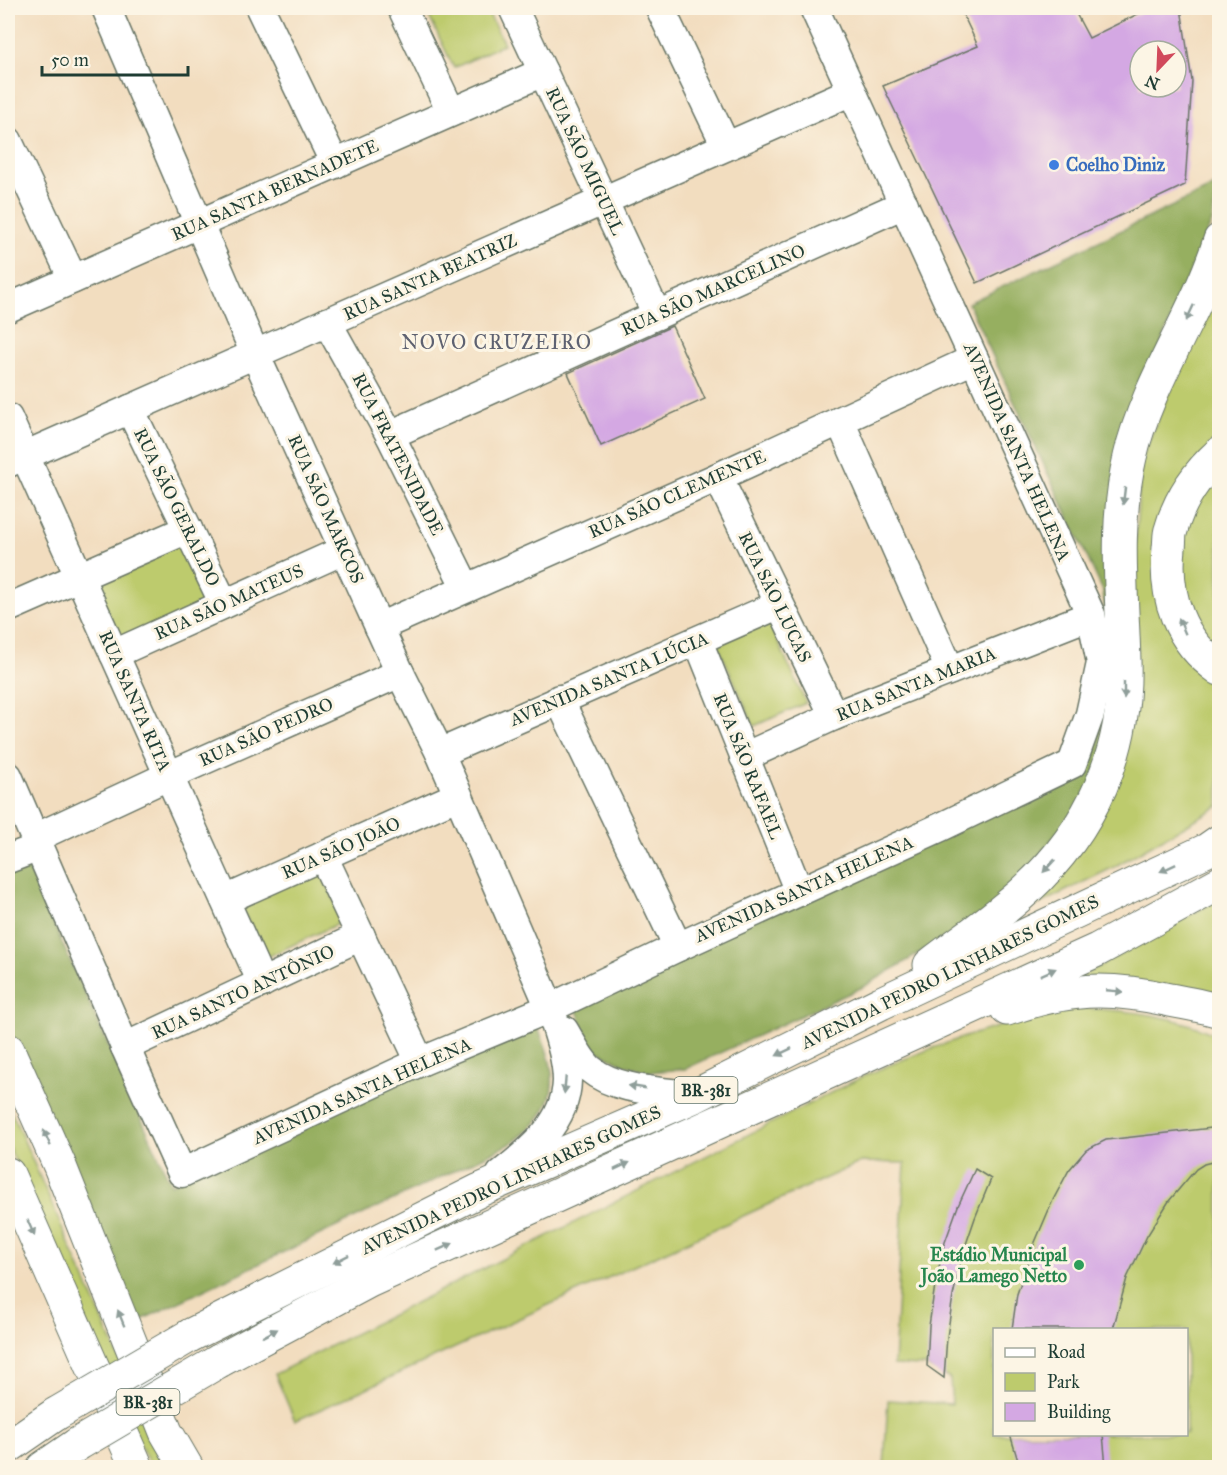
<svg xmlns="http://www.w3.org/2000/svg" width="1227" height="1475" font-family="'IM FELL Great Primer',serif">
<rect width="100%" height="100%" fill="#fcf5e5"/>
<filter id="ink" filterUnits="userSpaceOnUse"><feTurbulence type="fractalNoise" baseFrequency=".0167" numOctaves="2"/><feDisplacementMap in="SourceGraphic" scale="12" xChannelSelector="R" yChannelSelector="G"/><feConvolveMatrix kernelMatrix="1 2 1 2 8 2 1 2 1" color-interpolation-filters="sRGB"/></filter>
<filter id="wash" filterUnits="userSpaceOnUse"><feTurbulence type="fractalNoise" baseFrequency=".008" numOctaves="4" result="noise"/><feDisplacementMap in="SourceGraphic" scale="24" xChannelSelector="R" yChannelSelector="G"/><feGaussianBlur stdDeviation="1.35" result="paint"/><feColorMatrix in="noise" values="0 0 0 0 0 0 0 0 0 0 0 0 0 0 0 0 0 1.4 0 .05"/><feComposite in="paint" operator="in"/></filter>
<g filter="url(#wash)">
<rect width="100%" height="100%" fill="#f2ddbf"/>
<g fill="#bdcb6d" stroke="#6e8450" stroke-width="1.5" fill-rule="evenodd">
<polygon points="425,8 486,8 504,44 454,68"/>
<polygon points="1219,270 1219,440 1161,528 1219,683 1219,806 1112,868 1019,914 1132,592 1141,460"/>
<polygon points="1219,471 1219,653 1188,610 1180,572 1183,535 1197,502"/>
<polygon points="183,533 214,601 121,642 91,574"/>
<polygon points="768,620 806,703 754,726 717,643"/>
<polygon points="317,863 344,921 265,958 237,899"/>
<polygon points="1219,899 1219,998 1073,981"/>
<path d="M1080,1008C1126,1010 1178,1015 1219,1037V1467H884L888,1400L952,1404L950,1379L927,1366L894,1365L905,1163L861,1162L295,1421L275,1374L866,1075C935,1045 1006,1020 1080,1008ZM994,1330H1186V1434H994Z"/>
<polygon points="8,1104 150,1429 169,1467 151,1467 135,1435 8,1145"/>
</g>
<g fill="#96af60" stroke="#5a764a" stroke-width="1.5">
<polygon points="1217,185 1212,221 1176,306 1120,450 1117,689 1095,785 999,905 865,986 685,1069 649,1072 625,1065 591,1048 573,1000 1084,768 1111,670 1103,591 968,303"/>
<path d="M25,861L171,1184L530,1011C557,1067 569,1104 510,1144L133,1324L8,1042V867Z"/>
</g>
<g id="blocks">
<g fill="#d4a8e3" fill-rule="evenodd">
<path d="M960,8H1073L1089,38L1150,8H1181L1192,81L1185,185L977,283L883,86L978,46ZM1140,51H1176V87H1140Z"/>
<polygon points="672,326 705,399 601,446 568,373"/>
<polygon points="1220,1127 1220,1160 1204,1164 1196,1169 1169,1201 1147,1236 1127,1278 1113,1329 1012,1329 1017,1294 1033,1247 1053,1200 1069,1170 1086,1150 1106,1140"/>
<polygon points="975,1169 991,1179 975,1218 962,1256 953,1296 947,1337 944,1378 927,1366 929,1326 935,1285 944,1245 958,1206"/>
<polygon points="1010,1434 1103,1434 1106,1467 1023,1467 1018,1461"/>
</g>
</g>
</g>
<g filter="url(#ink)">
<use href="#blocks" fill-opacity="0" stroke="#697565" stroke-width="1.5"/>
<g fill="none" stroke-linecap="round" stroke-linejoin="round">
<g stroke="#697565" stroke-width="31">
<g id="minor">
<path d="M106,8L255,354L400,673L440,753L550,1008C557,1031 567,1057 567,1081C566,1123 530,1151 501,1174"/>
<polyline points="260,8 335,164"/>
<polyline points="402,8 451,112"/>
<polyline points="513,8 657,315"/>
<polyline points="660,8 726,146"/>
<polyline points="8,141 73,279"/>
<polyline points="8,308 543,72"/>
<polyline points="327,322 390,435 466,588"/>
<polyline points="130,409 224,604"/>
<polyline points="8,418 262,983"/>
<polyline points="840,421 950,670"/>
<polyline points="390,435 904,204"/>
<polyline points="8,463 852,91"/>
<polyline points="718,477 834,716"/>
<polyline points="8,608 188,529"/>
<polyline points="379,627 718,477 974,359"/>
<polyline points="698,641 799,892"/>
<polyline points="114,654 344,550"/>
<polyline points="559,699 678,947"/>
<polyline points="440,753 778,605"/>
<polyline points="744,757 834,716 1091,615"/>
<polyline points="8,776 125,1047 182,1173 420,1062 550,1008 678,947 941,827 1072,764 1090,714 1101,663 1091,615 814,8"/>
<polyline points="35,838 168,776 400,673"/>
<polyline points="323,856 420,1062"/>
<polyline points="8,859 39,847"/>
<polyline points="225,900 457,796"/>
<path d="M564,1030C572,1043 579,1059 590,1069C616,1091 663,1091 695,1096"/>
<polyline points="125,1047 361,936"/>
</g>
</g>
<g stroke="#697565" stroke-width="35">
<g id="major">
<polyline points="8,1050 59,1164 166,1432 187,1468"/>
<polyline points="8,1174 137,1468"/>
</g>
</g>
<g stroke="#697565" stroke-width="35">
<g id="highway">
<path d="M1220,453C1198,473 1179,500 1171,530C1169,535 1170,542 1169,548C1164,596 1179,641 1220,669"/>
<path d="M930,965C962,940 996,918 1026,890C1092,829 1127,751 1124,660C1122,593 1114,523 1130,457C1147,382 1197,315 1220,240"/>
<path d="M1007,1009C1069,988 1106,986 1170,1000C1186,1003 1204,1006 1220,1011"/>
<polyline points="191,1335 480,1190 695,1096 881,1003 1207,850 1220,841"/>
<polyline points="219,1361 369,1281 1097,950 1220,883"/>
<polyline points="8,1447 56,1414"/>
<polyline points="43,1468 78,1444"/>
</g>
</g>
<use href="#minor" stroke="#fff" stroke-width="28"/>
<use href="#major" stroke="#fff" stroke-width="33"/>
<use href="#highway" stroke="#fff" stroke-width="33"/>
<g stroke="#697565" stroke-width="35" stroke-linecap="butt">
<g id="highway-bridge">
<polyline points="56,1414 191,1335"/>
<polyline points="78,1444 219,1361"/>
</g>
</g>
<use href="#highway-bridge" stroke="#fff" stroke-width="33"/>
</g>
<defs><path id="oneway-solid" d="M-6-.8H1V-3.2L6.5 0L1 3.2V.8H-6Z" transform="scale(1.5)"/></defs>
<g fill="#8f9e9a">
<use href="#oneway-solid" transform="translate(1190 313) rotate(115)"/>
<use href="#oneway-solid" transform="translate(1124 496) rotate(97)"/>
<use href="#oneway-solid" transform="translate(1182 626) rotate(-113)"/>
<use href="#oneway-solid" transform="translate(1124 690) rotate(90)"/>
<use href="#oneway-solid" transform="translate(1049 866) rotate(133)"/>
<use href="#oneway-solid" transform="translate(1168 868) rotate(155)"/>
<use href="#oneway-solid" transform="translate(1048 972) rotate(-24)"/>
<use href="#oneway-solid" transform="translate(1115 991) rotate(5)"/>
<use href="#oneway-solid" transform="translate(784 1052) rotate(154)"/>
<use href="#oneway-solid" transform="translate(565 1085) rotate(95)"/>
<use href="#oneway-solid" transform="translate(637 1087) rotate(-171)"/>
<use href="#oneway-solid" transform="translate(47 1138) rotate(-114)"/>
<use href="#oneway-solid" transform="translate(622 1166) rotate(-25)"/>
<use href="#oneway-solid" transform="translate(31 1228) rotate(66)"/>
<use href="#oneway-solid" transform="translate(445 1247) rotate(-24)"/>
<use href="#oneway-solid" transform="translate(341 1259) rotate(153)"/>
<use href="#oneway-solid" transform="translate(121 1318) rotate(-112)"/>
<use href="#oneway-solid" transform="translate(270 1333) rotate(-28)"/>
</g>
</g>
<circle fill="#3f7fe0" stroke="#fcf5e5" stroke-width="2" cx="1054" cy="165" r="6"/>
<circle fill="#2e9e5b" stroke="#fcf5e5" stroke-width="2" cx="1079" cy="1265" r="6"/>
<g text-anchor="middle" stroke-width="6" stroke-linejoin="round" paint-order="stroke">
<g fill="#fcf5e5" stroke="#617469" stroke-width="1.5">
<rect x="674.5" y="1077" width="63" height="26" rx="4.5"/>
<rect x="116.5" y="1389" width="63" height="26" rx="4.5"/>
</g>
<g font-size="16" font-weight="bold" fill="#1f3d34">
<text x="706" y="1096">BR-381</text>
<text x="148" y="1408">BR-381</text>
</g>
<g font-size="18" fill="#1f3d34" stroke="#fcf5e5">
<text transform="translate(585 161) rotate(65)" y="6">RUA SÃO MIGUEL</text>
<text transform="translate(275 190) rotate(-24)" y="6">RUA SANTA BERNADETE</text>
<text transform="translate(430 277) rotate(-24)" y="6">RUA SANTA BEATRIZ</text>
<text transform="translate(713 290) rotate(-24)" y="6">RUA SÃO MARCELINO</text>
<text transform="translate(1017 452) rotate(66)" y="6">AVENIDA SANTA HELENA</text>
<text transform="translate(398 454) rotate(63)" y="6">RUA FRATENIDADE</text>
<text transform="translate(677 494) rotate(-24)" y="6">RUA SÃO CLEMENTE</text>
<text transform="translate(177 507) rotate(64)" y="6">RUA SÃO GERALDO</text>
<text transform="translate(326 509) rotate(66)" y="6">RUA SÃO MARCOS</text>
<text transform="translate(775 597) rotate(64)" y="6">RUA SÃO LUCAS</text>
<text transform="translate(229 602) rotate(-24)" y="6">RUA SÃO MATEUS</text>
<text transform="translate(609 679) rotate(-23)" y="6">AVENIDA SANTA LÚCIA</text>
<text transform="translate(916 684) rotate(-22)" y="6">RUA SANTA MARIA</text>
<text transform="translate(135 701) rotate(66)" y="6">RUA SANTA RITA</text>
<text transform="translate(266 732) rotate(-24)" y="6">RUA SÃO PEDRO</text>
<text transform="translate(748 766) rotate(68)" y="6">RUA SÃO RAFAEL</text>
<text transform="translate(341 848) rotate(-24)" y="6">RUA SÃO JOÃO</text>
<text transform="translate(804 889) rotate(-24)" y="6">AVENIDA SANTA HELENA</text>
<text transform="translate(950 972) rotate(-26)" y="6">AVENIDA PEDRO LINHARES GOMES</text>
<text transform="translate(243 992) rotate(-25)" y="6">RUA SANTO ANTÔNIO</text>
<text transform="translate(362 1091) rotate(-24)" y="6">AVENIDA SANTA HELENA</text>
<text transform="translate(511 1180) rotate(-25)" y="6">AVENIDA PEDRO LINHARES GOMES</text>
</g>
<g font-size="18" font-weight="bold" fill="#366cbe" stroke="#fcf5e5" text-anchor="start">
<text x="1066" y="171">Coelho Diniz</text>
</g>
<g font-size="18" font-weight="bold" fill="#27864d" stroke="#fcf5e5" text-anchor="end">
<text x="1067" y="1261">Estádio Municipal<tspan x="1067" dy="21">João Lamego Netto</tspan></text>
</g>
<g font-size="20" letter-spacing="1.5" fill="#5e6271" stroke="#fcf5e5">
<text x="497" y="349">NOVO CRUZEIRO</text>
</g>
</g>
<rect width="1227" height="1475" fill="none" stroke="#fcf5e5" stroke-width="30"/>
<rect x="993" y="1328" width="195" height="108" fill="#fcf5e5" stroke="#a4ab9e" stroke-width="1.5"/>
<rect x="1005" y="1348" width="30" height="9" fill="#ffffff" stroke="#a4ab9e" stroke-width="1.5"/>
<text x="1047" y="1358" font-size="18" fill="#1f3d34">Road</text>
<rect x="1005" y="1373" width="30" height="18" fill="#bdcb6d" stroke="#a4ab9e" stroke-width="1.5"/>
<text x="1047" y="1388" font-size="18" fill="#1f3d34">Park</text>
<rect x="1005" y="1403" width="30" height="18" fill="#d4a8e3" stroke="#a4ab9e" stroke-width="1.5"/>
<text x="1047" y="1418" font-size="18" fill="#1f3d34">Building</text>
<g transform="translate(1158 69) rotate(203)"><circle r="28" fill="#fcf5e5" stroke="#a4ab9e" stroke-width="1.5"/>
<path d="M0-4.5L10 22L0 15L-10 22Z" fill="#d1495b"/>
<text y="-9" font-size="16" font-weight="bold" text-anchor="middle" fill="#1f3d34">N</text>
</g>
<path d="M42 66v9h146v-9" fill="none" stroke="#1f3d34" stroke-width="3"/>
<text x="51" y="66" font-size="18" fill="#1f3d34" stroke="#fcf5e5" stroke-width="4.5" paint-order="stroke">50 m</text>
</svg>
